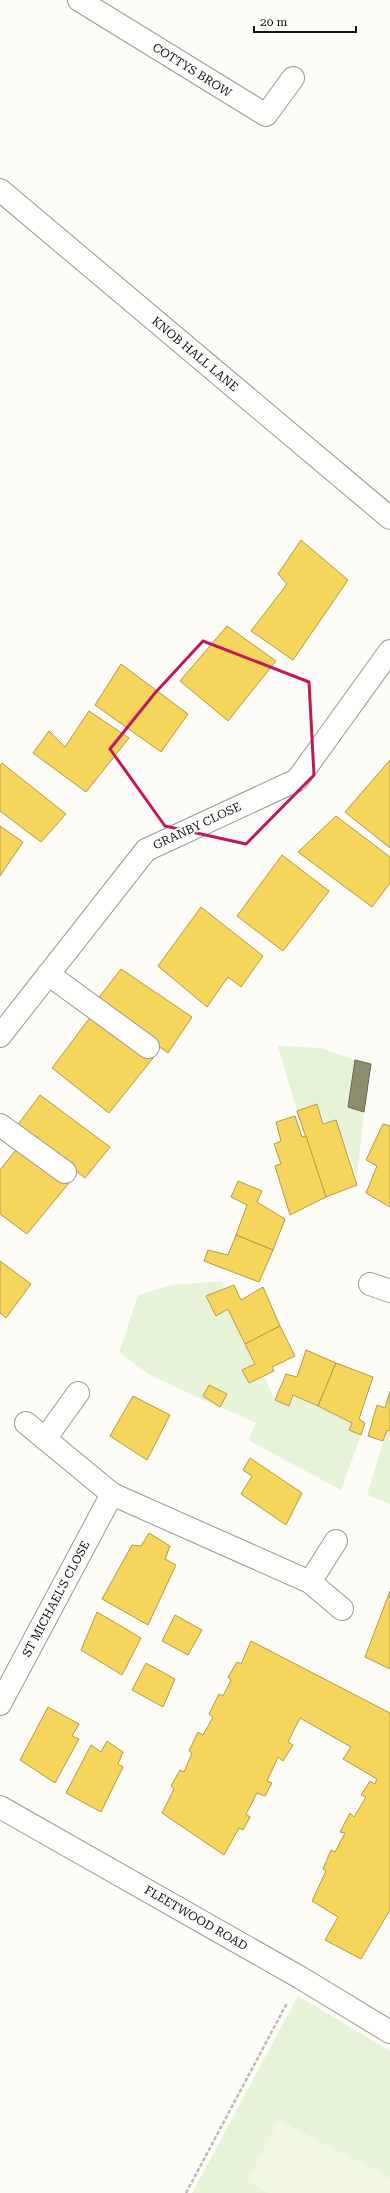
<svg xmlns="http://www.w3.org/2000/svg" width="390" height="2193" font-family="'Roboto Serif',serif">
<rect width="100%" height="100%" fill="#fdfcf7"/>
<g fill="#e7f3d7">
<polygon points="278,1046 321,1048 355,1060 348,1107 364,1112 357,1177 336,1120 326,1123 317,1104 297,1111"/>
<polygon points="222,1281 225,1288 207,1296 216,1315 228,1309 255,1364 243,1370 249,1383 264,1376 275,1400 289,1406 293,1395 352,1423 349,1430 361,1435 341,1490 248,1440 256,1423 220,1407 226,1394 209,1385 203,1396 218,1407 152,1376 119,1353 138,1295 172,1285"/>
<polygon points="387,1430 390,1431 390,1504 367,1495"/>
<polygon points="298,1996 390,2051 390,2193 192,2193"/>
</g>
<polygon fill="#f0f6e1" points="279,2120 390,2178 390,2193 269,2193 247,2181"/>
<g fill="#f6d55c" stroke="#b19a46">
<polygon points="301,540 348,580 293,660 251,631 287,584 278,574"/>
<polygon points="227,626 276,661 228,721 180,681"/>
<polygon points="121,664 188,714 161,752 95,705"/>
<polygon points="89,711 129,738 86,792 33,753 49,731 65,747"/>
<polygon points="390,760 390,848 345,812"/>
<polygon points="2,763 66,814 41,842 0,811 0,766"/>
<polygon points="336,816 390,857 390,883 372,907 298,852"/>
<polygon points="0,826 23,842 0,876"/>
<polygon points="282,855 329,891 283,951 237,916"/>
<polygon points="201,907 263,956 241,987 228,977 207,1007 158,966"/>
<polygon points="121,969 192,1017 168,1053 97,1000"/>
<polygon points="92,1015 153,1058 109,1113 52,1068"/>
<polygon points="40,1095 110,1147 85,1178 17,1126"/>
<polygon points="317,1104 323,1124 336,1120 357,1185 326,1197 297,1111"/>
<polygon points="295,1116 302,1137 306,1136 326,1197 290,1215 275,1166 281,1164 274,1144 281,1141 276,1122"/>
<polygon points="383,1124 390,1126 390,1207 366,1193 377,1166 366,1160"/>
<polygon points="19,1146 69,1183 27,1234 0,1214 0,1170"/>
<polygon points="238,1181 262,1191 257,1202 285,1219 273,1250 236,1235 247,1205 231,1197"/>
<polygon points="236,1235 273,1250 259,1282 204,1261 208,1250 228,1255"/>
<polygon points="0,1261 31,1284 6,1318 0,1313"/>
<polygon points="234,1285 241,1300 263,1287 280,1326 245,1344 228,1309 216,1316 206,1296"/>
<polygon points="280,1326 295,1356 272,1367 274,1371 249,1383 242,1370 255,1364 245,1344"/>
<polygon points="306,1350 336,1363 318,1406 293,1395 289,1406 275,1400 286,1374 297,1377"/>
<polygon points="336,1363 373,1377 359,1419 365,1423 361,1435 349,1430 352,1423 318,1406"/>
<polygon points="209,1385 227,1394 220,1407 203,1396"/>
<polygon points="390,1391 390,1431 387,1430 383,1441 368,1436 377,1405 385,1408"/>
<polygon points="133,1396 170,1415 147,1460 110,1436"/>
<polygon points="250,1458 302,1493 286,1525 241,1494 252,1476 243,1470"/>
<polygon points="149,1533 170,1546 165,1559 176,1565 148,1625 102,1599 132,1545 141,1546"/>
<polygon points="390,1591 390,1669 365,1657"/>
<polygon points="97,1612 141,1638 122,1675 81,1650"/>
<polygon points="175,1615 202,1630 188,1655 162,1641"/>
<polygon points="251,1641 390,1713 390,1910 361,1959 325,1940 338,1917 312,1901 326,1871 323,1869 331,1850 335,1852 345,1833 340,1832 350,1813 354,1817 366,1797 361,1795 370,1781 375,1784 377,1779 343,1759 351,1747 300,1718 288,1742 293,1745 283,1761 278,1757 267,1781 272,1783 265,1796 257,1793 246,1814 250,1817 243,1830 239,1828 224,1855 162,1813 174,1789 171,1786 180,1770 184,1772 192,1753 189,1751 198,1732 203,1735 213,1717 209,1714 219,1694 223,1696 231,1680 228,1677 237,1662 241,1664"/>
<polygon points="146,1663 175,1679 163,1707 132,1690"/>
<polygon points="48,1707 79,1724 72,1736 79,1739 55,1783 20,1760"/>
<polygon points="107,1741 123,1752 118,1764 123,1767 101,1812 66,1793 91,1745 101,1752"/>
</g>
<polygon fill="#8c8c6e" stroke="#676752" points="355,1060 371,1064 364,1112 348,1107"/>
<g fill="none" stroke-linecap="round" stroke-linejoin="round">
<g stroke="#979795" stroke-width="24">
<g id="minor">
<polyline points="79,0 266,115 293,78"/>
<polyline points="0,190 390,518"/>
<polyline points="48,974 148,1047"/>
<polyline points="0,1036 146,850 297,780 390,651"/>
<polyline points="0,1125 65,1172"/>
<polyline points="370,1284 390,1291"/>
<polyline points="26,1423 112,1494 310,1582 342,1609"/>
<polyline points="45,1439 78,1393"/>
<polyline points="310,1582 336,1541"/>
<polyline points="0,1704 112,1494"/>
<polyline points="0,1807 301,1978 390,2032"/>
</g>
</g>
<polyline stroke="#b9b9b8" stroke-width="2.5" stroke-dasharray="4 2" stroke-linecap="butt" points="186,2193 287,2003"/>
<use href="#minor" stroke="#fffffe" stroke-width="22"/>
</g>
<path fill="none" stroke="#c2185b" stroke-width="3" stroke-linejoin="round" d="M203,641L309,682L314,775L246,844L165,826L110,749L155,693Z"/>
<g text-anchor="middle" stroke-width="4" stroke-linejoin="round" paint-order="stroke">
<g font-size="12" fill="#111" stroke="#fff">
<text transform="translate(192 70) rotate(32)" y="4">COTTYS BROW</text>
<text transform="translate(195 354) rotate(40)" y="4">KNOB HALL LANE</text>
<text transform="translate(197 826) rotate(-25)" y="4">GRANBY CLOSE</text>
<text transform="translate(56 1599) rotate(-62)" y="4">ST MICHAEL'S CLOSE</text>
<text transform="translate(196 1918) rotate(30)" y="4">FLEETWOOD ROAD</text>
</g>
</g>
<path d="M254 26v6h102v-6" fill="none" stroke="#111111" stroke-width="2"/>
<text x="260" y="26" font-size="12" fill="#111111" stroke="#ffffff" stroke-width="3" paint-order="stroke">20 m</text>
</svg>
